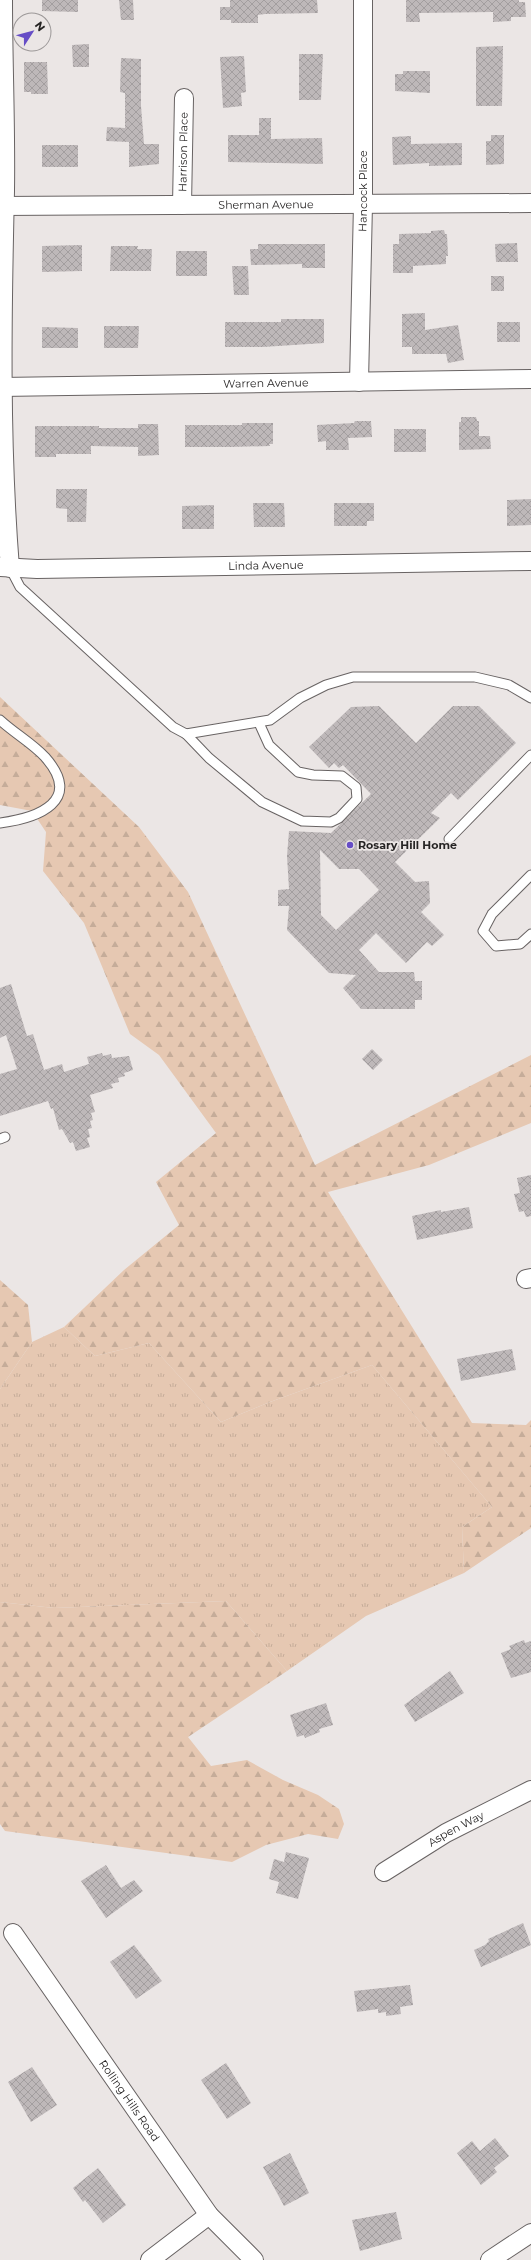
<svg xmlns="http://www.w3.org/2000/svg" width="531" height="2260" font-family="Montserrat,sans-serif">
<defs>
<pattern id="grass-tufts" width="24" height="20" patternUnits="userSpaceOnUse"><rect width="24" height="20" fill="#e6c8b2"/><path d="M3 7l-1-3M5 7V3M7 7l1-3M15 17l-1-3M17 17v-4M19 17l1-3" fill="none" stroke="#c5ac99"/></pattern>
<pattern id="forest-firs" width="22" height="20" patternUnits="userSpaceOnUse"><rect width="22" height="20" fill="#e6c8b2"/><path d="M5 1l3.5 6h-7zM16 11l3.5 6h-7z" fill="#c5ac99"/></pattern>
<pattern id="building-cross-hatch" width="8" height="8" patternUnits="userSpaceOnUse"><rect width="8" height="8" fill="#beb8b9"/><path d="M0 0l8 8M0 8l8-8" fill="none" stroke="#a39e9f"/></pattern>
</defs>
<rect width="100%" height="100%" fill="#ebe6e5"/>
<polygon fill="url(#grass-tufts)" points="64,1327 95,1356 149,1343 221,1422 270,1402 372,1365 492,1507 462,1527 464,1573 366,1616 287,1671 226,1601 54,1608 0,1602 0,1389 32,1342"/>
<g fill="url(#forest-firs)">
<polygon points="0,697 139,827 188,892 315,1165 531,1055 531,1123 429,1165 328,1192 472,1423 526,1425 531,1420 531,1528 464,1573 462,1527 492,1507 372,1365 270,1402 221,1422 149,1343 95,1356 64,1327 124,1270 179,1225 156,1182 216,1133 159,1055 130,1034 84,923 43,871 46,832 32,811 0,805"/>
<polygon points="0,1280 28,1305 32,1342 0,1389"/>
<polygon points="226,1601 287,1671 188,1737 211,1766 247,1760 283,1780 318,1795 339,1809 344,1824 338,1839 308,1834 266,1845 232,1862 5,1831 0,1824 0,1602 54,1608"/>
</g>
<g fill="url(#building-cross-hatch)" fill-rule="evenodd">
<polygon points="42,0 78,0 78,12 42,11"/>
<polygon points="119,0 133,0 134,20 121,20"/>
<polygon points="230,0 317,0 318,13 265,14 258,15 258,23 231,23 231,20 220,20 220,7 230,7"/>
<polygon points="406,0 519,0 519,2 525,2 526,17 511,17 511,21 493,22 493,12 419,13 420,22 406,22"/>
<polygon points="89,44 89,67 73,67 72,45"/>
<polygon points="503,46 502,106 476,106 476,47"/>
<polygon points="299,54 323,54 321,100 299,100"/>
<polygon points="244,56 246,92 241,93 242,106 223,108 220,57"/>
<polygon points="121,58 141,59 141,106 144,144 159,144 159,164 129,167 129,142 106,141 107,127 125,128 125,93 120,92"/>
<polygon points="24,62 47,62 48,94 31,94 31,92 24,92"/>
<polygon points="403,71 430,71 430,93 395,91 395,74 403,74"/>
<polygon points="259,118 271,118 271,139 322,138 323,164 228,162 228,135 259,135"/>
<polygon points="491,135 504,135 504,164 486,165 486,141 491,141"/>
<polygon points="411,136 411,144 462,143 462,165 429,166 429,163 393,165 392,137"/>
<rect x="42" y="145" width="36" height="22"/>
<polygon points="444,230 445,234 447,234 448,256 446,256 446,264 413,266 413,273 393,273 393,244 399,244 399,234 431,233 431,231"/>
<polygon points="517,243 518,262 496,262 495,244"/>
<polygon points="258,244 325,244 325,268 302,268 302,264 251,265 250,249 258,249"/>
<polygon points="82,245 82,271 42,272 42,246"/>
<polygon points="111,246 138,246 137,249 152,249 151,271 110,271"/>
<rect x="176" y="251" width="31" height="25"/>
<polygon points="232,266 248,266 249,295 234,295"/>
<rect x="491" y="276" width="13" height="15"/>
<polygon points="425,313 425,330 458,325 464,360 448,363 446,354 412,354 412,347 402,347 402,314"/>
<polygon points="281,319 324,319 324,343 263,347 225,347 225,322 281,322"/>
<rect x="497" y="322" width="23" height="20"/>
<polygon points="104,326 139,326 138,348 104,348"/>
<polygon points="42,327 78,328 78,348 42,348"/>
<polygon points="461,417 476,417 477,421 479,421 479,436 490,436 491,449 459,450 459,422 461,422"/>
<polygon points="355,421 371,421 372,437 348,438 349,450 326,450 326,441 318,442 317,425 354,423"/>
<polygon points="242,423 273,423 273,444 269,444 270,446 230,447 185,447 185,425 242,425"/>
<polygon points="138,424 158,424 159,455 138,456 138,447 91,446 91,454 56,454 56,457 35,457 35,426 99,426 99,428 138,428"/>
<rect x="394" y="429" width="32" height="23"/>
<polygon points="56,489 87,489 86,522 67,522 67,509 56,508"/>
<polygon points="531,499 531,525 507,526 507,500"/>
<polygon points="253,503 284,503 285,527 254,527"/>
<polygon points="334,503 374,503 374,521 367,521 367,526 334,526"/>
<polygon points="214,505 214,529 182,529 182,506"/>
<path d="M379,706L416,743L453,706H479L516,743L458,800L451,793L431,813L440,818L395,862L415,882L429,881L430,903L421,912L444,935L432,946L427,942L406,963L376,933L359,950L379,972H414L415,981H422V1000H415V1009H361L343,988L356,975L329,973L287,930L289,906H278V890L289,889L287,856L289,831L331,833L371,794L343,765L339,768L334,763L329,768L309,747L351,707ZM320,850L339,869H359L379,890L336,930L321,915Z"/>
<polygon points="11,984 27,1036 33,1034 44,1070 62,1064 64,1072 89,1064 87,1057 102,1053 103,1056 111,1054 112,1058 129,1056 133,1070 124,1073 125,1076 118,1078 119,1082 111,1084 113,1088 90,1095 95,1112 91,1113 93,1120 90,1121 92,1128 88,1129 90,1137 87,1138 90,1147 76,1151 73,1142 70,1143 62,1129 59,1130 53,1108 51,1109 48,1101 0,1116 0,1074 17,1069 6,1035 0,1038 0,988"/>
<polygon points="372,1049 383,1060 373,1070 362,1059"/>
<polygon points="531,1175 531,1216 526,1217 524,1211 519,1212 514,1194 520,1193 517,1178"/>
<polygon points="469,1207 473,1228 417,1240 412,1216 441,1210 441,1212"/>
<polygon points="512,1349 516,1370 461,1381 457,1359"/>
<polygon points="524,1640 525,1643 531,1641 531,1672 511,1678 501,1653 511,1649 509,1646"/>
<polygon points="450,1671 464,1693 415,1722 404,1705"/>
<polygon points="326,1703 333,1725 319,1729 320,1732 305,1738 304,1735 297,1737 290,1715"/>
<polygon points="286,1852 309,1858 298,1899 276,1893 279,1882 269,1879 274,1859 284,1862"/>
<polygon points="106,1865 121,1888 134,1880 143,1891 106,1918 81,1881"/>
<polygon points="523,1923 531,1945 481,1967 474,1950 485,1945 489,1941 488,1939"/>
<polygon points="134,1945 162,1981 136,1999 110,1962"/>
<polygon points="410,1985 413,2005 400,2007 401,2014 386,2016 386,2012 378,2013 378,2009 357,2012 354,1991"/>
<polygon points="226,2063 251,2103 227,2119 201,2080"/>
<polygon points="32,2067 57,2105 31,2122 8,2082"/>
<polygon points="495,2138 509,2156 494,2168 497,2172 481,2185 457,2153 472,2141 480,2151"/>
<polygon points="290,2153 309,2193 284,2206 263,2167"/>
<polygon points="98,2168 126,2205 103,2223 85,2200 83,2202 73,2188"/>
<polygon points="396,2212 402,2239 360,2251 352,2220"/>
</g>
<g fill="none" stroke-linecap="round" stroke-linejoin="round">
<g stroke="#686363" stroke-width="11">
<g id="service">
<polyline points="10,568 20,587 173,727 186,734 270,720 300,698 326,685 353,677 475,677 509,685 531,698"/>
<path d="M0,720C14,733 32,743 45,757C84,801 38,818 0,823"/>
<polyline points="186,734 209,758 262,802 302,821 331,822 339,818 357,799 356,787 342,776 313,775 298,772 269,745 259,723"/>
<polyline points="449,839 531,755"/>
<polyline points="531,875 492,914 483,931 496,946 520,944 531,934"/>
<polyline points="0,1139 5,1137"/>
</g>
</g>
<g stroke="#686363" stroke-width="20">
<g id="minor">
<path d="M3,0C3,63 6,127 5,191C2,316 0,443 10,568"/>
<path id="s1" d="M182,205L184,98"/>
<path id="s2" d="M0,206L531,203"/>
<path id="s3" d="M359,382L363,204V0"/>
<path id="s4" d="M0,387L531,379"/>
<path id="s5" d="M0,567L37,569L531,561"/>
<polyline points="526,1279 531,1278"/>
<path id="s6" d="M384,1872L446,1833L531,1790"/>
<path id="s7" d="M13,1933L209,2215L254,2260"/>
<polyline points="150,2260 209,2215"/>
<polyline points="490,2260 531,2233"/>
</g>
</g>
<use href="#service" stroke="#fff" stroke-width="9"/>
<use href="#minor" stroke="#fff" stroke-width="18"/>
</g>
<circle fill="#664dc6" stroke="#ebe6e5" stroke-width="1.5" cx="350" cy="845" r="4"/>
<g text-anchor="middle" stroke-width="3.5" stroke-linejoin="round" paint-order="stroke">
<g font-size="11" fill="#262424" stroke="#ebe6e5">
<text dy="4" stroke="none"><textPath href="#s1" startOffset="53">Harrison Place</textPath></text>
<text dy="4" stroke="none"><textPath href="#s3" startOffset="191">Hancock Place</textPath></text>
<text dy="4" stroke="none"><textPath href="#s2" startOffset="266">Sherman Avenue</textPath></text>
<text dy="4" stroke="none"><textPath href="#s4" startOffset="266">Warren Avenue</textPath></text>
<text dy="4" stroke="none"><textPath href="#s5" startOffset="266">Linda Avenue</textPath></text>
<text dy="4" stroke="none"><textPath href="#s6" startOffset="84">Aspen Way</textPath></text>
<text dy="4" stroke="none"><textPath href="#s7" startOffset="204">Rolling Hills Road</textPath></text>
</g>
<g font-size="11" font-weight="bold" fill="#262424" stroke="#ebe6e5" text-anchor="start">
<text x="358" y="849">Rosary Hill Home</text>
</g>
</g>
<g transform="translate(32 32) rotate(54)"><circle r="19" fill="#ebe6e5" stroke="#9c9898"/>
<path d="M0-3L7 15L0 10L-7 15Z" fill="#664dc6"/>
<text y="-6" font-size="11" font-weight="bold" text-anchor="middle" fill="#262424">N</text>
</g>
</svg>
